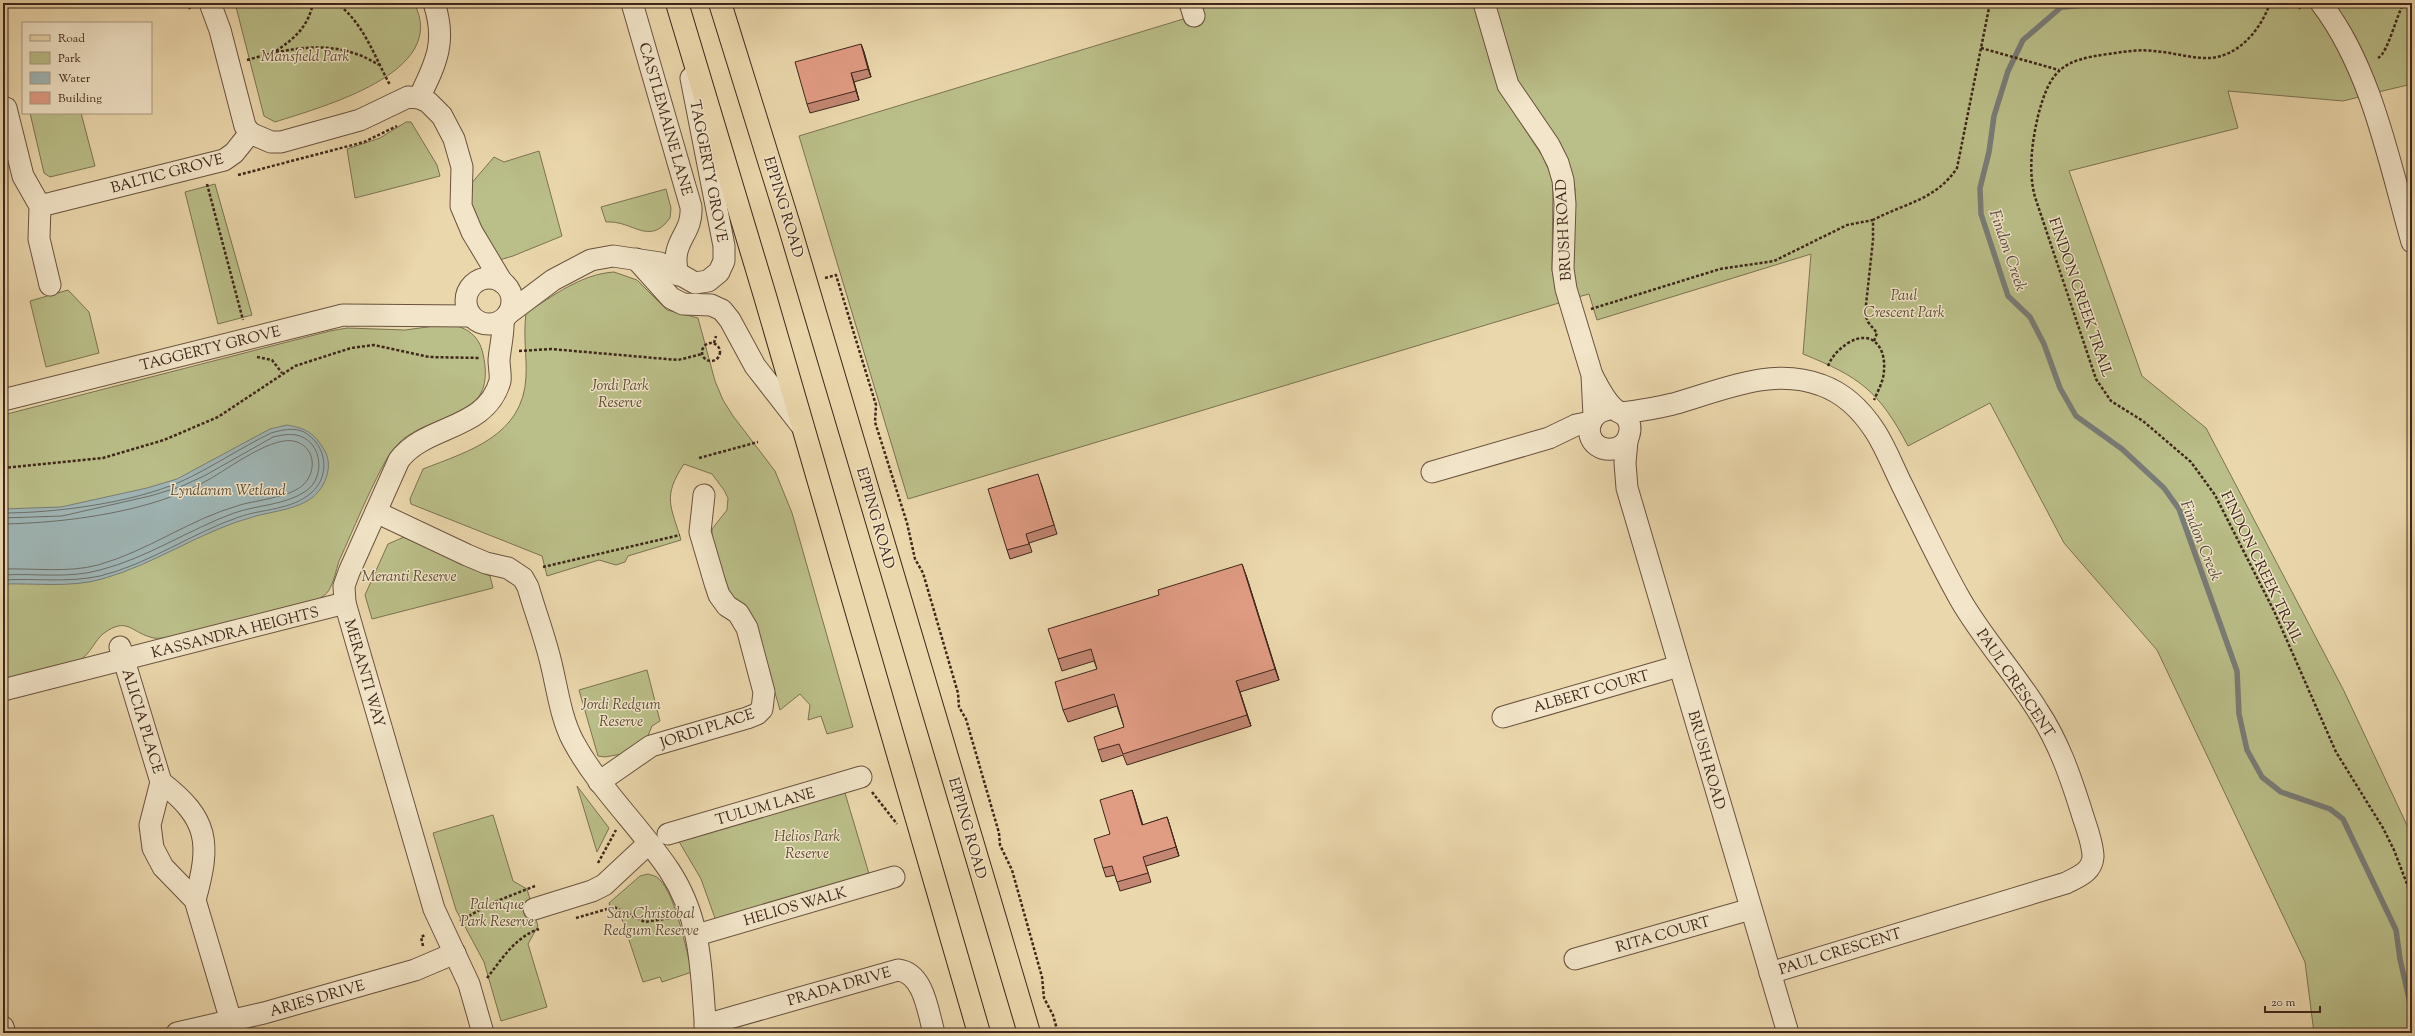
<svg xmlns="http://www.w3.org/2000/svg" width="2415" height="1036" font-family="'Sorts Mill Goudy',serif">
<rect width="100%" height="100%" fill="#ebd7ac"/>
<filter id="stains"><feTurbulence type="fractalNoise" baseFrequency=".005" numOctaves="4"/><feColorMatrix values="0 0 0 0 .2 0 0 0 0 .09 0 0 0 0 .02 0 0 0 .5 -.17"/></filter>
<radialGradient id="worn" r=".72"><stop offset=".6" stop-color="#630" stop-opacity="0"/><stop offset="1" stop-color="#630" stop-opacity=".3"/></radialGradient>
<g fill="#babe88" stroke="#7c7252">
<path d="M235,3H414C451,73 321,107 275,122L264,116Z"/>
<polygon points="1200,3 1474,3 1500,91 1543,157 1553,180 1552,270 1559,303 908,499 799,136 1203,13"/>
<path d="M1494,3H2309L2337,45L2359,97L2343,101L2228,91L2238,128L2069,171L2142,376L2206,428L2344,691L2412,836V1033H2314L2305,962L2157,650L2064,543L1990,403L1908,446C1879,391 1860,377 1803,354L1811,254L1597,320L1589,294L1578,297L1573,269L1575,189L1572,175L1568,160L1518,81Z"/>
<path d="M2333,3H2412V84L2378,92C2368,59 2355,30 2333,3Z"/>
<polygon points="30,113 81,113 95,166 50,177 44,173"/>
<polygon points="406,122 411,122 437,165 440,176 355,198 347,149 380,138"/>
<polygon points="539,151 562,236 513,256 496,261 485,232 472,216 470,185 494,157 504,162"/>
<polygon points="215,184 252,315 218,324 185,192"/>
<path d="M666,189L671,208L670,218C649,247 633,220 606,222L601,207Z"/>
<path d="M614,272L637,280L667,310L698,318L715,381L723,400L733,416L775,471L792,513L853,727L827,734L821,716L808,720L810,705L800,694L780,710L756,627L725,587L712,542V529L727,510L728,498L724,490L712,474L684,464C662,497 671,506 681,540L628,556L625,562L616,565L599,560L547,576L542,556L411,504L410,499L423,469C469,451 523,436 526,377C527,354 523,338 526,313C553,296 581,274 614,272Z"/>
<polygon points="68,290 89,312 99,353 46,367 30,301"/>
<path d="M450,324C467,328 479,335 483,354C497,416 446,411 409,435C398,442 391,451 385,462C368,493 354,528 339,561C336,570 334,582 329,590C326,595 322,597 317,600L165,638C161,638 154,639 150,637C130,631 127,617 104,633C94,641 92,652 79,661L3,680V415L330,331L347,328L405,330Z"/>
<polygon points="404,537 490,576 493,588 372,619 365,595 388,544"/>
<polygon points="647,670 660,721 652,726 647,738 622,754 605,757 598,756 579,690"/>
<polygon points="842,783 870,877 716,921 701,879 674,833"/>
<polygon points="577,786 609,828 597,852"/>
<polygon points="493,815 513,881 527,889 538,926 528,944 547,1007 501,1021 484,962 456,910 433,833"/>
<path d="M648,874C651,875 657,876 659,879C676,895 686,950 692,972L662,982L660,977L643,982L622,919L612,914L609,903L640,876Z"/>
</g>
<path fill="#9fb6b6" stroke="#797c78" d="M287,425C308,429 314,433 325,451C333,466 326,486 313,497C298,509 275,511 256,516C202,530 156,564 102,579C70,588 36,583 3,584V509L61,507L147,488L177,479L270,429Z"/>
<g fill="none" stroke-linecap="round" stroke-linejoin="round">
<g stroke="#6f6e68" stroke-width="1">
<path d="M3,513C56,513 131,503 180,482C211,468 240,448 271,433C281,430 294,427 304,432C327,445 331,476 311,493C292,510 261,509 239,517C192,533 149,564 100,576C68,583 36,578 3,580"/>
<path d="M3,518L62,516L150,496L180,487L204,476L273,437C282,435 290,433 300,436C323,444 325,478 306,491C286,505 257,505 234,513C188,530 147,558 100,570C68,579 35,573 3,575"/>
<path d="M3,524C66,523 152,512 208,480C228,469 275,433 297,442C316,449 316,472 304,484C292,497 257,500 240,505C190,519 148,551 98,565C68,573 34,568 3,569"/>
</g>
<g stroke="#797c78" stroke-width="5.5">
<polyline points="2066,3 2023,40 2008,71 1994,116 1989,152 1980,188 1981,214 2008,296 2030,317 2044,344 2060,388 2076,416 2122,449 2164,488 2179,509 2237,671 2239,714 2247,750 2262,777 2281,792 2330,809 2343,819 2396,930 2400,959 2412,1012"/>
<polyline points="2064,7 2103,3"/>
</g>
<g stroke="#6a523f" stroke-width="23">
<g id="minor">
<polyline points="210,3 220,30 245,126 250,133"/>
<path d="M632,3L691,207C693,236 669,240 678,275"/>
<polyline points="1190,3 1194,16"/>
<polyline points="1484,3 1508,85 1549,145 1558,163 1563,180 1565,204 1563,269 1566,289 1592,375 1594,416"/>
<path d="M2321,3C2372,70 2389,162 2412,242"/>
<path d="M419,98C436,63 447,42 434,3"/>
<polyline points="6,108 23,176 40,206 39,239 50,285"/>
<polyline points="40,206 224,160 234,153 250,133 271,142 281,142 360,120 408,97 419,98 428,102 442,116 454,139 462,167 461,206 472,232 502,282"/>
<polyline points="636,259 671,298 683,304 711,305 722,310 730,320 755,366 801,425"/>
<circle cx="489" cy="301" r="23"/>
<polyline points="509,313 553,280 591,260 613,256 660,263 695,283 708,281 719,272 724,261 724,246 691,78"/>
<path d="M1593,377C1599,388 1606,403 1616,410C1619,413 1623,413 1626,417C1630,422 1631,429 1629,435C1624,454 1595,454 1590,435C1587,423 1595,412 1606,410"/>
<polyline points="3,400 343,315 471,316"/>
<path d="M1622,413C1638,411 1657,408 1673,404C1720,391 1772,366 1821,385C1844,393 1862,411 1875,431C1886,448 1893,467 1902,485C1921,523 1939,562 1960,599C1983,639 2014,672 2038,711C2058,741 2070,775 2081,810C2085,824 2093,842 2093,857C2092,872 2078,877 2066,883L1770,973"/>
<polyline points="1627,441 1625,463 1627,488 1788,1033"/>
<polyline points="1432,472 1549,438 1576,425 1591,422"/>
<path d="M376,512L467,555L486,563L508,568L523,578L528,587C535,611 544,635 550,659C557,686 560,716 573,741C599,789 639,825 669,870C703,921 701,974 706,1033"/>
<polyline points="120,647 161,782 150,825 153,848 163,867 195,900 231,1021"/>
<polyline points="3,690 345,603"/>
<polyline points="1503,717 1679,666"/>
<path d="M161,782C209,819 211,843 195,900"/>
<polyline points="599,782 651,746 747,718 757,714 762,709 764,692 747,628 738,613 727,606 719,595 715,583 700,532 704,495"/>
<polyline points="668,834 861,777"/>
<polyline points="534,909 592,891 604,885 649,843"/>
<polyline points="697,935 894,877"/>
<polyline points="1575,959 1751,909"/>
<path d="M705,1025L898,970C924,973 928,1012 934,1033"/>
<polyline points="3,1027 5,1033"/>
<polyline points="177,1033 264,1013 415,970 455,953"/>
<path d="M483,1033L469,984L434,909L345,603L344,586L349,572L399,460C426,424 486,431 500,381C501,375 499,367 499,360C500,347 504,333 503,320"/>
</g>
</g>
<g stroke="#3f261b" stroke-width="24">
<g id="major">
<polyline points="677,3 765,296 979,1033"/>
<polyline points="720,3 789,225 1029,1033"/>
</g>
</g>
<g stroke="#3f261b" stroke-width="2.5" stroke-dasharray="3 2" stroke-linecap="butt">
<polyline points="188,3 190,9"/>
<path d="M336,3C363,21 375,58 390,85"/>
<path d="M2270,3C2261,29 2240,55 2211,58C2192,59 2172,52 2153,51C2138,49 2123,52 2108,54C2063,60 2050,69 2038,116C2032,142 2028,171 2035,197L2096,379L2111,401L2143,421L2191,462L2215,495L2274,611L2336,752L2383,828L2394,850L2412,897"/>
<polyline points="2295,3 2302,10"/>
<polyline points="1981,48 2059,70"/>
<path d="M276,51C295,38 308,27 313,3"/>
<path d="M2378,58C2388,53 2396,16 2404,3"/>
<path d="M247,60C293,47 336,38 379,65"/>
<polyline points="238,175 364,142 397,126"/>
<polyline points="207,184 243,320"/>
<polyline points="825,278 836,275 876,405 875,422 907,523 915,559 923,573 958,693 959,707 966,719 999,833 1000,845 1012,870 1042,977 1044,998 1053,1015 1058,1033"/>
<polyline points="1591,309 1720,269 1774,261 1847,225 1873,220"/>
<path d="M1874,341L1877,333L1868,322L1865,314L1873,240V220C1905,203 1936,200 1957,168L1990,3"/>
<circle cx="711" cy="352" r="9"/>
<polyline points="714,343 716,336"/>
<polyline points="519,351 551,349 678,360 702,354"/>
<polyline points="257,357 272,360 282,373"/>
<path d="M1828,366C1832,356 1839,349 1848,343C1871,329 1886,346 1884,370C1884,380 1878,391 1874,400"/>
<polyline points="699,458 758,442"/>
<polyline points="3,468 103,458 164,440 218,417 295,366 351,348 374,345 429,357 480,358"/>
<polyline points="543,567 680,535"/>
<polyline points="872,792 897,824"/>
<polyline points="598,863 616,830"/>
<polyline points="576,918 614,907 645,922 670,918"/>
<polyline points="460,921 492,903 535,886"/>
<polyline points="423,946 421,937 425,935"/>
<path d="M487,978C502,959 515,937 539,929"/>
</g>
<use href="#minor" stroke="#f2e5c9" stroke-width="21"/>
<use href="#major" stroke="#ebd7ac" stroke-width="22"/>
</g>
<g fill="#c28672" stroke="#3f261b">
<polygon points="861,44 864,52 871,77 854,82 859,100 810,113 807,104"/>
<polygon points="1041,483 1057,534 1029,543 1032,552 1010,559 1007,550"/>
<polygon points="1246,575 1279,680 1240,692 1251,726 1127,765 1123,755 1102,762 1098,750 1124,727 1117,706 1068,722 1063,710 1097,669 1094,661 1062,671 1058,659"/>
<polygon points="1132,790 1143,825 1167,817 1179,856 1146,866 1151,882 1120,891 1115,875 1106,877 1103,868 1110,834"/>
</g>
<g fill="#9e6d5c" stroke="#3f261b">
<polygon points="861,44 864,52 871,77 868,69"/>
<polygon points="851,73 854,82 859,100 856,91"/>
<polygon points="1242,564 1246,575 1279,680 1275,669"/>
<polygon points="1236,681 1240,692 1251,726 1247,715"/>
<polygon points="1132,790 1135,799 1145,834 1142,825"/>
<polygon points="1167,817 1170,826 1179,856 1176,847"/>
</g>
<g fill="#e19c84" stroke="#3f261b">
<polygon points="861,44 868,69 851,73 856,91 807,104 795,62"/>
<polygon points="1038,474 1054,525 1026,534 1029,544 1007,550 988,489"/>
<polygon points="1242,564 1275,669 1236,681 1247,715 1123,754 1119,744 1098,750 1094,737 1124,727 1114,694 1063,710 1055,682 1097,669 1091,649 1058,659 1048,629 1159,595 1158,590"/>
<polygon points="1132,790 1142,825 1167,817 1176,847 1143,857 1148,873 1117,882 1112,866 1103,868 1094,839 1110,834 1100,800"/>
</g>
<g text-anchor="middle" stroke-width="3" stroke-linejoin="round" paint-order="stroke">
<g font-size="15" font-style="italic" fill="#5e4c36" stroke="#f2e5c9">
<text x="305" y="61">Mansfield Park</text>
<text x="1904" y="300">Paul<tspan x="1904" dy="17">Crescent Park</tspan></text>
<text x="620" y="390">Jordi Park<tspan x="620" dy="17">Reserve</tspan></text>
<text x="228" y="495">Lyndarum Wetland</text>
<text x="409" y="581">Meranti Reserve</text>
<text x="621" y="709">Jordi Redgum<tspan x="621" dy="17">Reserve</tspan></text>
<text x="807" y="841">Helios Park<tspan x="807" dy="17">Reserve</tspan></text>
<text x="497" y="909">Palenque<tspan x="497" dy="17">Park Reserve</tspan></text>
<text x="651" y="918">San Christobal<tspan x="651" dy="17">Redgum Reserve</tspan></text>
</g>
<g font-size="15" fill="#3f261b" stroke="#f2e5c9">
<text transform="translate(666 119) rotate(74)" y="5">CASTLEMAINE LANE</text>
<text transform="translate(709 171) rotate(79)" y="5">TAGGERTY GROVE</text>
<text transform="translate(167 173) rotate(-15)" y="5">BALTIC GROVE</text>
<text transform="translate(784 207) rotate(73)" y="5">EPPING ROAD</text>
<text transform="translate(1563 230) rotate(-93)" y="5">BRUSH ROAD</text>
<text transform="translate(2081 297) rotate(71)" y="5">FINDON CREEK TRAIL</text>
<text transform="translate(210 348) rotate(-14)" y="5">TAGGERTY GROVE</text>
<text transform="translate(876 518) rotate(74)" y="5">EPPING ROAD</text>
<text transform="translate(2262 567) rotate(64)" y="5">FINDON CREEK TRAIL</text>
<text transform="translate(235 632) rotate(-14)" y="5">KASSANDRA HEIGHTS</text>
<text transform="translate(365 673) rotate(74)" y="5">MERANTI WAY</text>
<text transform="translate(2016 683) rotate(56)" y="5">PAUL CRESCENT</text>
<text transform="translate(1591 691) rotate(-16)" y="5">ALBERT COURT</text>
<text transform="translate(143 721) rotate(73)" y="5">ALICIA PLACE</text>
<text transform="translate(707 728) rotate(-18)" y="5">JORDI PLACE</text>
<text transform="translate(1707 760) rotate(74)" y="5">BRUSH ROAD</text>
<text transform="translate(765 806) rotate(-16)" y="5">TULUM LANE</text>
<text transform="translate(968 828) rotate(74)" y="5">EPPING ROAD</text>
<text transform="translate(795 906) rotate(-16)" y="5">HELIOS WALK</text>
<text transform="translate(1663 934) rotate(-16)" y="5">RITA COURT</text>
<text transform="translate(1840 951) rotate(-17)" y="5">PAUL CRESCENT</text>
<text transform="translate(839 986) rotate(-16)" y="5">PRADA DRIVE</text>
<text transform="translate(317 998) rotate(-16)" y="5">ARIES DRIVE</text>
</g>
<g font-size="16" font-style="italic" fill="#574a42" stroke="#f2e5c9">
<text transform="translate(2009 250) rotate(71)" y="6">Findon Creek</text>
<text transform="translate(2202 540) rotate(68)" y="6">Findon Creek</text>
</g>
</g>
<rect width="2415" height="1036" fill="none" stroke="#ebd7ac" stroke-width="16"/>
<rect x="4" y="4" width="2407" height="1028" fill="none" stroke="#3f261b" stroke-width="2"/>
<rect x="8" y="8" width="2399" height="1020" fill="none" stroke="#3f261b"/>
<rect x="22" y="22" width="130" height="92" fill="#f2e5c9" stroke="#aa9983"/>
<rect x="30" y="35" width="20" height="6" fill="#ebd7ac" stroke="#aa9983"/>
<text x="58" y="42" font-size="12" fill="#3f261b">Road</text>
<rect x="30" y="52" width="20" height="12" fill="#babe88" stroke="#aa9983"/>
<text x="58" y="62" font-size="12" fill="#3f261b">Park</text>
<rect x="30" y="72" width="20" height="12" fill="#9fb6b6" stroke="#aa9983"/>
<text x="58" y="82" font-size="12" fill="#3f261b">Water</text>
<rect x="30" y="92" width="20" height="12" fill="#e19c84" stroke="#aa9983"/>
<text x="58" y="102" font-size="12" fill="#3f261b">Building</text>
<path d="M2265 1006v6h55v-6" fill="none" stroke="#3f261b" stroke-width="2"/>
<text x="2271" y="1006" font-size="12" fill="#3f261b" stroke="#f2e5c9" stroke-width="3" paint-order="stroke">20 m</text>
<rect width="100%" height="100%" filter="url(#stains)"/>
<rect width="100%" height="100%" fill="url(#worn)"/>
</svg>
